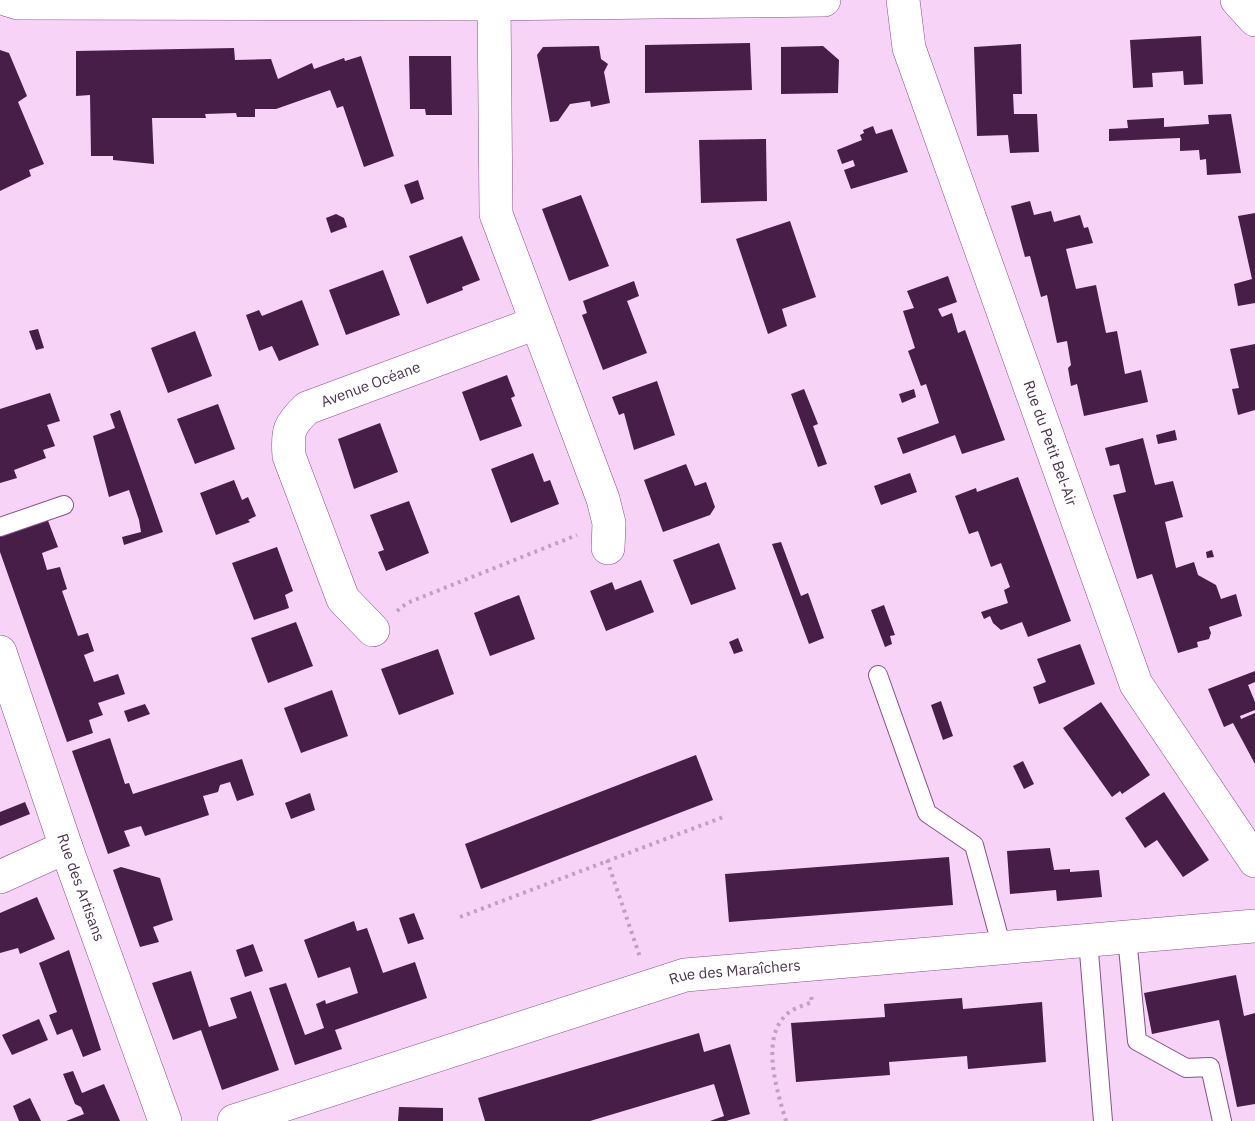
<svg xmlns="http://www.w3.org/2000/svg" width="1255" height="1121" font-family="'IBM Plex Sans',sans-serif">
<rect width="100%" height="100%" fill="#f7d3f8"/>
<g fill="#461e48">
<polygon points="1201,36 1203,84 1184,85 1183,71 1152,73 1153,87 1133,88 1130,40"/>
<polygon points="750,43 752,90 645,93 645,45"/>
<polygon points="1021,44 1022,94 1013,94 1014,114 1037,114 1039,152 1010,153 1008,135 977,136 974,47"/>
<polygon points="599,46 601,59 608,64 604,72 610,103 591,107 590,101 570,104 558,121 550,122 537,55 543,47"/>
<polygon points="823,46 839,60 838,93 781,94 781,47"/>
<polygon points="234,48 235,60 271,59 278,79 312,63 314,69 344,58 345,61 361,56 394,156 364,167 343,106 337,108 330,90 276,109 255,109 255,117 237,117 236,113 205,114 206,118 152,118 154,164 113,160 113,156 91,156 90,95 76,96 76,51"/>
<polygon points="0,50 9,53 27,96 18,102 44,164 29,170 31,176 0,191"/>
<polygon points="409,56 451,56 452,115 426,115 425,109 410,109"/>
<polygon points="1231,114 1241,173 1207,175 1206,159 1200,160 1199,150 1180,151 1180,138 1109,141 1109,129 1128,128 1127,120 1164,118 1164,127 1209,124 1208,115"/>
<polygon points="873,126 876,134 892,129 908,172 851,189 844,170 855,166 853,160 842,164 837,150 862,140 860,135 864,133 863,130"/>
<polygon points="766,139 767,201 701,203 699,140"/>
<polygon points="418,180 424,199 411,204 404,185"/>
<polygon points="581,195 609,266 569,281 542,209"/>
<polygon points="1030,201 1034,215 1051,211 1054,222 1080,215 1084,228 1088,227 1093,243 1066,249 1076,289 1096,285 1106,333 1117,331 1125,374 1141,370 1148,402 1084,416 1077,384 1071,386 1068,368 1071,365 1067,341 1057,343 1047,295 1041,297 1030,256 1025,257 1011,206"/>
<polygon points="1255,213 1255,303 1238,306 1234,284 1252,279 1238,216"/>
<polygon points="336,214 344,218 347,227 331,233 326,218"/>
<polygon points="790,221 816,297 782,309 787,326 768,334 736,239"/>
<polygon points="462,236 480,280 462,287 463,290 427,304 409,256"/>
<polygon points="383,270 400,315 346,335 329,290"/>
<polygon points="948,276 957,302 938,309 942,317 952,313 958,333 965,330 1005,440 962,454 955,435 903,454 897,438 939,423 926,384 921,386 908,351 915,348 903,311 914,308 907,291"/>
<polygon points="634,281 639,296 627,301 647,353 603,370 582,315 587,313 583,301"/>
<polygon points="302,300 319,345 279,361 272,346 259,351 246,315 259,310 262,316"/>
<polygon points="38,329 44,348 36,350 29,331"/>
<polygon points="195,331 212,376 168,393 151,348"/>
<polygon points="1255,344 1255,410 1238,415 1232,389 1239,388 1230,349"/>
<polygon points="507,375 515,396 511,398 522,426 480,441 462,392"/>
<polygon points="657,381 675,435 634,450 624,413 619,415 612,397"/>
<polygon points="804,389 818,424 813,426 827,464 818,467 791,394"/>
<polygon points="914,389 916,397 902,403 899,394"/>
<polygon points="50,393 60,421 47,425 55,446 43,450 46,458 14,470 17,478 0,483 0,409"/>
<polygon points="218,404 235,449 195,464 177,419"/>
<polygon points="120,410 163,532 124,545 122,537 141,532 139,520 129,490 109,497 93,436 115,428 110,414"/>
<polygon points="380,423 398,472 354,489 338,439"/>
<polygon points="1175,430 1177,440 1158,444 1156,435"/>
<polygon points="1143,438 1155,485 1173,481 1183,517 1165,522 1176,568 1194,562 1198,575 1216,585 1221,599 1236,594 1242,616 1209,627 1211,633 1209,639 1197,642 1198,647 1178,653 1152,574 1137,579 1113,495 1126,492 1119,464 1110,466 1105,448"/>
<polygon points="533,453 544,482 550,480 559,504 511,523 491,469"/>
<polygon points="686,464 695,486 706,482 715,507 710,515 663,532 644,480"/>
<polygon points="910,473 917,492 881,505 874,486"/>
<polygon points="1018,477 1071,621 1028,637 1022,622 1001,630 993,623 990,616 984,619 981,612 1008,603 1004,590 1010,587 1001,563 991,567 978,531 969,534 955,496 976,488 977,492"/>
<polygon points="234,480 242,500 248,497 256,516 248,520 250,522 216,535 200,493"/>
<polygon points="409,501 429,553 386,571 378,552 384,550 370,515"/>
<polygon points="47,518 58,547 42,553 47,570 60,567 67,589 62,591 78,636 88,633 94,651 84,655 94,682 118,674 125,694 98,703 103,715 89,720 93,733 67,742 0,552 0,534"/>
<polygon points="781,542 801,596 808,593 824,638 809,644 772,544"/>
<polygon points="719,543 736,589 691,605 673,560"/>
<polygon points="277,547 293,591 285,595 289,608 254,620 232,563"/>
<polygon points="1212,550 1214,557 1207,558 1206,552"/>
<polygon points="641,580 654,612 606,631 590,591 612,582 615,590"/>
<polygon points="519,595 535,639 490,656 474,613"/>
<polygon points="884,605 895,635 890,636 892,644 885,647 871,610"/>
<polygon points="296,622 313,666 268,683 251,638"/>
<polygon points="738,638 743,651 734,654 729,642"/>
<polygon points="1080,644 1095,684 1039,704 1033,687 1046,682 1037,659"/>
<polygon points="438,649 454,694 399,715 381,669"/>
<polygon points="1255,671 1255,682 1248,685 1255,702 1255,710 1240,716 1241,719 1255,713 1255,764 1233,723 1224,727 1208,689"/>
<polygon points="332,690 348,736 301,753 284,708"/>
<polygon points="941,701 953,736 943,740 931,705"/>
<polygon points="1101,702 1150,775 1122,794 1120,791 1112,797 1063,728"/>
<polygon points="145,704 150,714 128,722 124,711"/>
<polygon points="110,738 125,784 129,783 133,794 242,759 254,795 237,801 230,782 220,785 218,792 203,796 209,815 145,836 141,826 124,831 130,846 108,854 72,751"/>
<polygon points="696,755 713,800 481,889 465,844"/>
<polygon points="1023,761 1034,784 1024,789 1013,766"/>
<polygon points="1164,792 1209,860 1183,877 1157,840 1145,848 1125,818"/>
<polygon points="310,793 315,810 291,819 285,803"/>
<polygon points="25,802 30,814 0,826 0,812"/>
<polygon points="1050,848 1054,870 1070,869 1070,872 1099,870 1102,897 1057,901 1056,890 1010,894 1007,851"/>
<polygon points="949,857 953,905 729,922 725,874"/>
<polygon points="121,867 160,878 173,920 153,927 159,942 140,947 113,870"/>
<polygon points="37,897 55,939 20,954 18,948 0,953 0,913"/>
<polygon points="414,913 424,939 408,944 399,918"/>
<polygon points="354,921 357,931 367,928 383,973 415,962 427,998 335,1030 342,1049 295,1065 269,988 286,983 305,1035 324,1028 316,1004 325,1000 326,1004 358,993 350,967 318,978 304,940"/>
<polygon points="253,944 263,971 245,977 236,950"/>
<polygon points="69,950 101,1050 83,1057 72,1029 57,1035 49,1015 57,1012 39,963"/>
<polygon points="191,971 209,1027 237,1018 230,998 251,991 279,1070 222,1090 201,1030 173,1040 152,983"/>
<polygon points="1236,975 1244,1016 1255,1013 1255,1104 1237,1107 1219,1020 1152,1034 1144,993"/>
<polygon points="962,998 963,1009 1042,1002 1046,1062 968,1069 967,1056 889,1062 890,1075 796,1082 791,1023 885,1017 884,1004"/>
<polygon points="39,1019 48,1040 12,1055 2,1035"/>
<polygon points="699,1033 704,1052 730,1044 750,1114 726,1121 710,1121 724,1116 714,1084 590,1121 485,1121 478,1098"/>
<polygon points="73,1071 82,1093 104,1084 120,1121 66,1121 84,1114 81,1107 75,1104 63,1074"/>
<polygon points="30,1098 41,1121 19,1121 13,1106"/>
<polygon points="399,1107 443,1108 443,1121 398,1121"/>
</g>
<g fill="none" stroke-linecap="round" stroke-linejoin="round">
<g stroke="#86518a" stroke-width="20">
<g id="service">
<polyline points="0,527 64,505"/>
<polyline points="878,675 927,813 974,845 1002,948"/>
<polyline points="1127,937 1137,1041 1186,1068 1210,1067 1222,1121"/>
<polyline points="1088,940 1103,1121"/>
</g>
</g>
<g stroke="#86518a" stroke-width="34">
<g id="minor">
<polyline points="8,0 18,3 494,4 824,0"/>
<path id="s1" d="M903,0L909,48L1136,684L1255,861"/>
<polyline points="1237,0 1255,20"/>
<polyline points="494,4 496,214 603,499 609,523 608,548"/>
<path id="s2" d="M373,630L343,599L289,456C287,431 289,425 307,408L536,323"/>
<path id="s3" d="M0,652L66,847L165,1121"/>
<polyline points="0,877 66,847"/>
<path id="s4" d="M234,1121L685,975L1255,926"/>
</g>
</g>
<g stroke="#c0a0c1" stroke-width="4" stroke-dasharray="3 4.5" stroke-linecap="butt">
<polyline points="397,611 407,603 577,535"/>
<polyline points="607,860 640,957"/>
<polyline points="460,917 726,816"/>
<path d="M786,1121C777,1091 758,1033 791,1011C797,1007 805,1005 812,1002L811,995"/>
</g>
<use href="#service" stroke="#fff" stroke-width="18"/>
<use href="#minor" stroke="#fff" stroke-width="33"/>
</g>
<g text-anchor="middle" stroke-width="6" stroke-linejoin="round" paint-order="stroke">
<g font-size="15" fill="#4b334c" stroke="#fff">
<text dy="5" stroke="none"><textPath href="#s2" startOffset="318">Avenue Océane</textPath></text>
<text dy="5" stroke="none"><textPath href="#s1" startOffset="468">Rue du Petit Bel-Air</textPath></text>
<text dy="5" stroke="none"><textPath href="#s3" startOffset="249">Rue des Artisans</textPath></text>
<text dy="5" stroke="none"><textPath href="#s4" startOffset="524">Rue des Maraîchers</textPath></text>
</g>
</g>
</svg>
